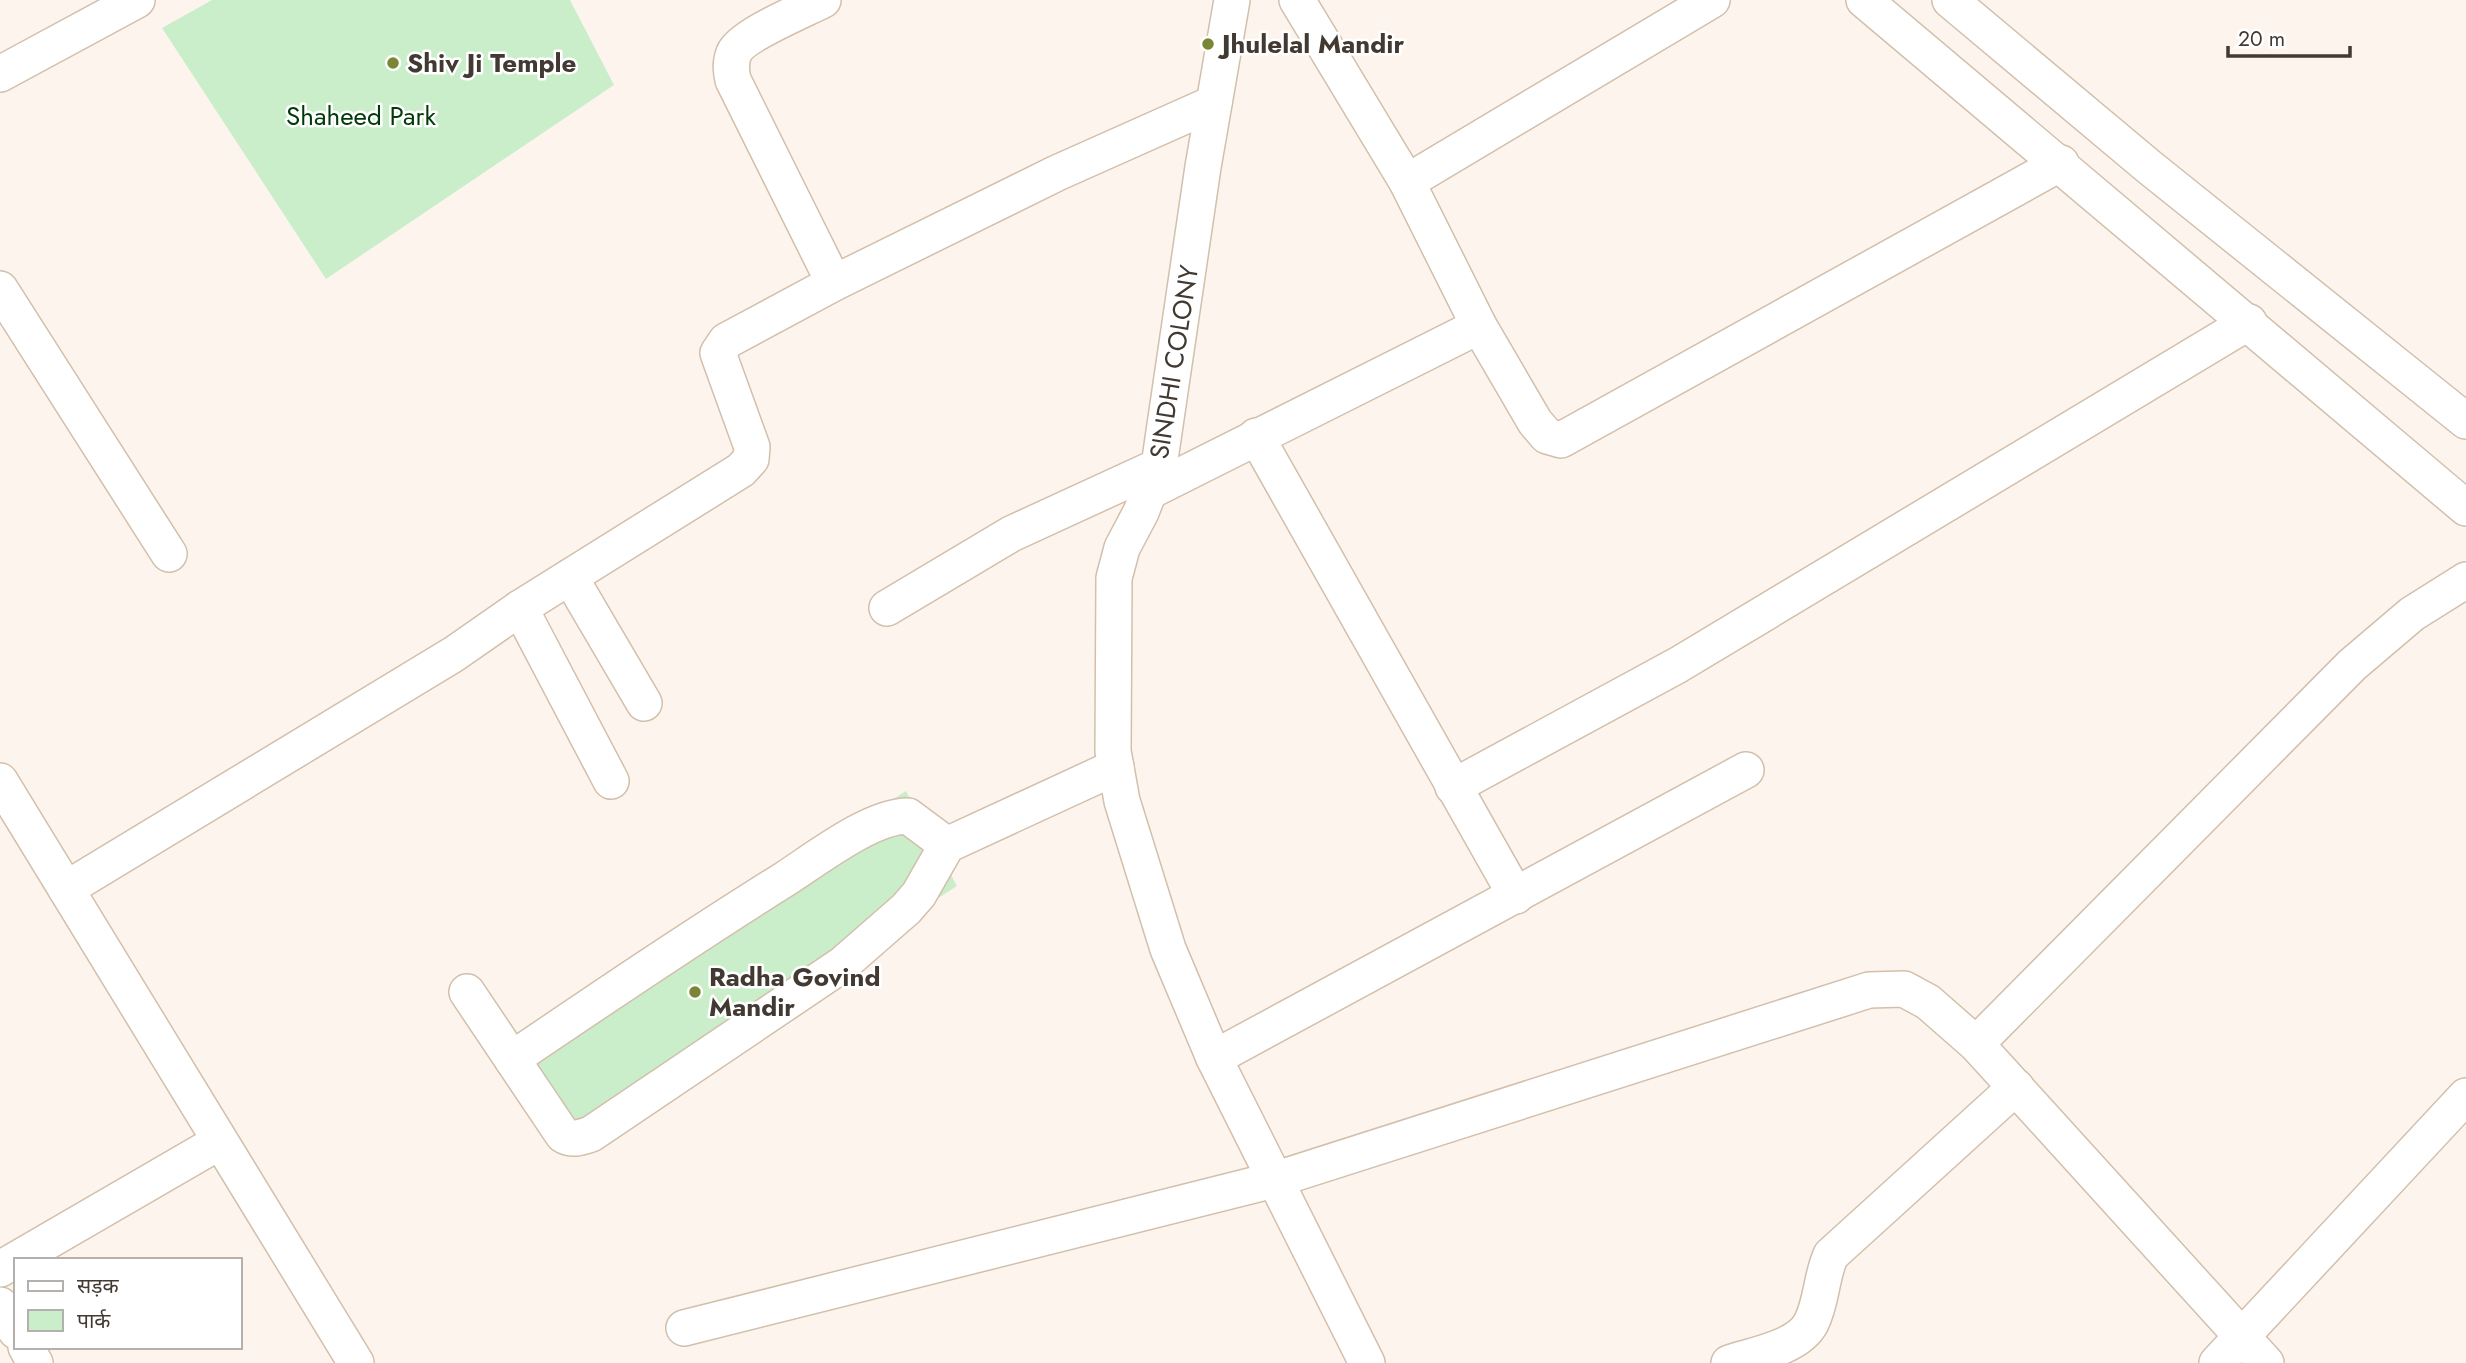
<svg xmlns="http://www.w3.org/2000/svg" width="2466" height="1363" font-family="Jost,'Noto Sans Devanagari',sans-serif">
<rect width="100%" height="100%" fill="#fdf5ed"/>
<g fill="#caeeca">
<polygon points="212,0 570,0 614,85 326,279 162,28"/>
<polygon points="906,791 957,886 572,1134 508,1043"/>
</g>
<g fill="none" stroke-linecap="round" stroke-linejoin="round">
<g stroke="#d2bfac" stroke-width="38">
<g id="minor">
<polyline points="1232,0 1203,167 1159,466 1141,512 1122,548 1114,578 1113,751 1122,801 1168,949 1214,1058 1367,1363"/>
<polyline points="1864,0 2466,508"/>
<polyline points="1950,0 2148,166 2466,421"/>
<polyline points="0,74 137,0"/>
<polyline points="1407,182 1712,0"/>
<polyline points="834,283 1057,173 1214,103"/>
<polyline points="0,289 169,554"/>
<polyline points="1479,326 1535,422 1547,436 1561,440 2061,163"/>
<polyline points="1256,436 1516,896"/>
<polyline points="1148,492 1479,326 1407,182 1297,0"/>
<polyline points="570,577 644,703"/>
<polyline points="520,608 611,781"/>
<polyline points="887,608 1011,534 1159,466"/>
<polyline points="0,781 356,1363"/>
<polyline points="1453,787 1678,665 2249,322"/>
<path d="M66,889L454,654L520,608L741,470L751,459L752,447L718,353L726,341L834,283L733,80C731,71 730,63 734,53C742,35 804,10 823,0"/>
<path d="M467,992L563,1135C572,1141 582,1137 591,1134L843,964L906,909L919,894L947,845L1116,767"/>
<polyline points="1976,1044 2352,665 2412,614 2466,580"/>
<polyline points="1214,1058 1746,770"/>
<path d="M512,1059C602,998 692,937 785,879C816,859 871,816 908,816L947,845"/>
<polyline points="0,1269 219,1142"/>
<polyline points="0,1305 16,1331"/>
<polyline points="684,1328 1274,1180 1869,990 1904,989 1928,1002 1976,1044 2266,1363"/>
<polyline points="26,1347 35,1363"/>
<path d="M1729,1363C1753,1355 1798,1348 1811,1323C1822,1302 1821,1276 1831,1255L2016,1087"/>
<polyline points="2217,1363 2466,1096"/>
</g>
</g>
<use href="#minor" stroke="#fff" stroke-width="35"/>
</g>
<g fill="#798634" stroke="#fff" stroke-width="2.5">
<circle cx="1208" cy="44" r="7"/>
<circle cx="393" cy="63" r="7"/>
<circle cx="695" cy="992" r="7"/>
</g>
<g text-anchor="middle" stroke-width="5" stroke-linejoin="round" paint-order="stroke">
<g font-size="26" font-weight="bold" fill="#423a32" stroke="#fff" text-anchor="start">
<text x="1222" y="53">Jhulelal Mandir</text>
<text x="407" y="72">Shiv Ji Temple</text>
<text x="709" y="986">Radha Govind<tspan x="709" dy="30">Mandir</tspan></text>
</g>
<g font-size="26" fill="#003a08" stroke="#fff">
<text x="361" y="125">Shaheed Park</text>
</g>
<g font-size="26" fill="#423a32" stroke="#fff">
<text transform="translate(1174 362) rotate(-81)" y="9">SINDHI COLONY</text>
</g>
</g>
<rect x="14" y="1258" width="228" height="91" fill="#ffffff" stroke="#b3b0ad" stroke-width="2"/>
<rect x="28" y="1281" width="35" height="10" fill="#ffffff" stroke="#b3b0ad" stroke-width="2"/>
<text x="77" y="1293" font-size="21" fill="#423a32">सड़क</text>
<rect x="28" y="1310" width="35" height="21" fill="#caeeca" stroke="#b3b0ad" stroke-width="2"/>
<text x="77" y="1328" font-size="21" fill="#423a32">पार्क</text>
<path d="M2228 46v10h122v-10" fill="none" stroke="#423a32" stroke-width="3.5"/>
<text x="2238" y="46" font-size="21" fill="#423a32" stroke="#ffffff" stroke-width="5" paint-order="stroke">20 m</text>
</svg>
